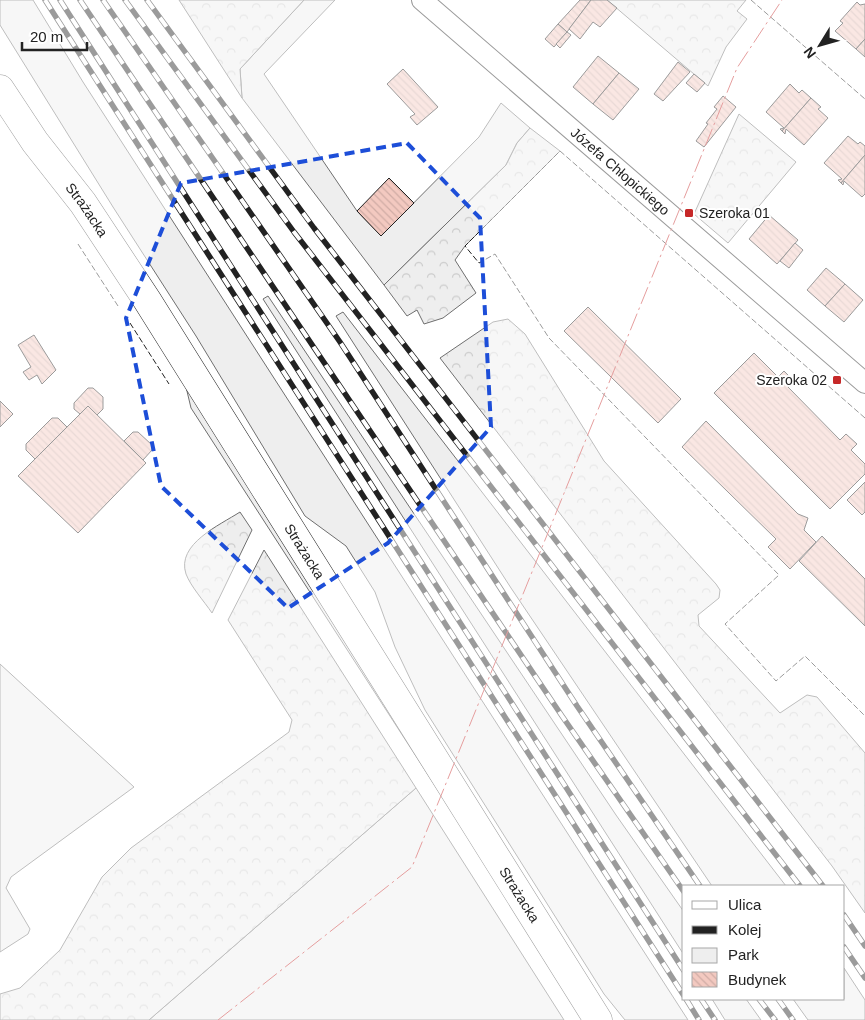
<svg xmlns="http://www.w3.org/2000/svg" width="865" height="1020" font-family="Arial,sans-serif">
<defs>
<pattern id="forest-crowns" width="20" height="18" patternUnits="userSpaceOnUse" patternTransform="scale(1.25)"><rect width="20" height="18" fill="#eee"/><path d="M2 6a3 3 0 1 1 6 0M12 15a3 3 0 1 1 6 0" fill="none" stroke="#ccc"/></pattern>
<pattern id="building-back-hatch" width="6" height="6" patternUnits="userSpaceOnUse" patternTransform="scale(1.25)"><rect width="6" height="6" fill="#f3c9c0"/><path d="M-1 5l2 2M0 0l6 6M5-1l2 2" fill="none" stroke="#d0aca5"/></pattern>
</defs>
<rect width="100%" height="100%" fill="#fff"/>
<g fill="#eee" stroke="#6f6f6f">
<polygon points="0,0 33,0 83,82 688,1020 625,1020 604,994 425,710 395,647 375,592 346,546 305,516 196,336 113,207 0,25"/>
<polygon points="304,0 335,0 264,74 357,211 381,236 479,137 501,103 530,128 517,143 506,165 384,285 242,98 240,69"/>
<polygon points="268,296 616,815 684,912 684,955 263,299"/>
<polygon points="343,312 786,886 712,886 511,588 336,316"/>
<polygon points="186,387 472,843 191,408"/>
<polygon points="0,664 134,787 11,877 6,888 30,929 28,934 0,952"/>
<polygon points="416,788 564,1020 149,1020"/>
<polygon points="844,968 865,1000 865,1020 808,1020 793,999 844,999"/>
<polygon points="712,999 746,999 761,1020 725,1020"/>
</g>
<g fill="url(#forest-crowns)" stroke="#6f6f6f">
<polygon points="179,0 304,0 240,69 242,98"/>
<polygon points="607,0 746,0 737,11 747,19 726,47 708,86"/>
<polygon points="739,114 796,162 728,243 694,214"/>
<polygon points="530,128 560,151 465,246 455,260 476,293 443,318 424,324 417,310 407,316 384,285 506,165 517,143"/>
<polygon points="508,319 525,334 604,461 716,584 720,590 719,598 698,615 699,626 780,713 807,695 817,697 865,753 865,913 832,866 440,358 493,322"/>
<path d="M240,512L252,530L212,613C204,601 191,587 186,574C176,544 220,525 240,512Z"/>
<polygon points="264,550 416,788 149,1020 0,1020 0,994 20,988 60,950 102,877 131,848 289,732 292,720 228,620"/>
</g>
<g fill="url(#building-back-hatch)" stroke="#222">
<polygon points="580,0 591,0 567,32 558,24"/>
<polygon points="591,0 607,0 617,8 600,27 593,22 580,39 569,29"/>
<polygon points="857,2 860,5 865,4 865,39 856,49 835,31 843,23 840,21"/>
<polygon points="558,24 567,32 554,47 545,39"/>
<polygon points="567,32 571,35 560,48 556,44"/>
<polygon points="865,39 865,57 856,49"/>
<polygon points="598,56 619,73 593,104 573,87"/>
<polygon points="678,62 690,72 663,101 654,94"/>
<polygon points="403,69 438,107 417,125 410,117 415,114 387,84"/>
<polygon points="619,73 639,89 613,120 593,104"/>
<polygon points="694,74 705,83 697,92 686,83"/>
<polygon points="790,84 799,93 802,90 811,98 782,131 780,129 784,128 766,112"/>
<polygon points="723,96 736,107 704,147 696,141 708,124 706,123 717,109 714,107"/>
<polygon points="811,98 821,107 818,109 828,118 804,145 786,129 785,134 782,131"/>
<polygon points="848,136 858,144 860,142 865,146 865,155 841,183 838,180 842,179 824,163"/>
<polygon points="865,155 865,194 862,197 844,181 843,185 841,183"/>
<polygon points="389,178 414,203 381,236 357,211"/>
<polygon points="769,215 798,240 777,264 749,239"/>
<polygon points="795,243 803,250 789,268 780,261"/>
<polygon points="826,268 845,284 825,306 807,290"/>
<polygon points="845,284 863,300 844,322 825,306"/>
<polygon points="588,307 681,399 658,423 564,331"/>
<polygon points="34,335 56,370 42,384 37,375 29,380 23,372 31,367 18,345"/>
<polygon points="754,353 778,377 784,371 794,381 788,387 840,440 846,434 857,444 851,450 865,464 865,474 830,509 714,393"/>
<polygon points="88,388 93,388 103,397 103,409 97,415 88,406 80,414 74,409 74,403"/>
<polygon points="0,401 13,414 0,427"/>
<polygon points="88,406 146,463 78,533 18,476"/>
<polygon points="52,418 58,418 67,427 35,459 26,450 26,444"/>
<polygon points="706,421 798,514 808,518 804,530 816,542 790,569 768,547 776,539 682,447"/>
<polygon points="133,432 138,432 152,445 152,450 143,460 124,441"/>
<polygon points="865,482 865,512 862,515 847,500"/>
<polygon points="822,536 865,579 865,626 799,561"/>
</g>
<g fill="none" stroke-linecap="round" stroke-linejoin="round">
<g stroke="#222" stroke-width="22">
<g id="minor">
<path id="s1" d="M422,0L865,383"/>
</g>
</g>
<g stroke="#222" stroke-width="29">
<g id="secondary">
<path id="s2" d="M0,89L35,142L83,203L147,300L598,1020"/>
</g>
</g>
<use href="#minor" stroke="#fff" stroke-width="20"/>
<use href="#secondary" stroke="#fff" stroke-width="28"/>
<g stroke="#222" stroke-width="5.5">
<g id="rail">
<polyline points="45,0 684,996"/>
<polyline points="60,0 684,971"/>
<polyline points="80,0 562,716 684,892"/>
<polyline points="103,0 340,342 577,706 700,886"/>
<polyline points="125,0 294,232 800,886"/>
<polyline points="147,0 314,228 823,886"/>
<polyline points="844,915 865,946"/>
<polyline points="844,947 865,978"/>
<polyline points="686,999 699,1020"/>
<polyline points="701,999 715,1020"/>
<polyline points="759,999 775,1020"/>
<polyline points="778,999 793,1020"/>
</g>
</g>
<use href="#rail" stroke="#fff" stroke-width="4" stroke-dasharray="11" stroke-linecap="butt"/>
<g stroke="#222" stroke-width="1" stroke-dasharray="6 2.5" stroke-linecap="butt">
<polyline points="751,0 865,99"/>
<polyline points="78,244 118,306"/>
<polyline points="130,323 169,384"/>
<polyline points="865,418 560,151 465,246 479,263 495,254 549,338 779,575 725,624 776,681 805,656 865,716"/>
</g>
<polyline stroke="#c62828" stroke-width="1" stroke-dasharray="18 4 2.5 4" stroke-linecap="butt" points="218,1020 412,867 737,68 782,0"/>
</g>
<path d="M0 0H865V1020H0ZM407,143L480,218L491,427L388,543L288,608L161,486L126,318L181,183Z" fill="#fff" fill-opacity=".55" fill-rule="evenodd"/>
<path fill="none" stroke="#1d4ed8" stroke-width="4" stroke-dasharray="10 6" stroke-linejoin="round" d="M407,143L480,218L491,427L388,543L288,608L161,486L126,318L181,183Z"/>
<g fill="#c62828" stroke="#fff" stroke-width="2">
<rect x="684" y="208" width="10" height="10" rx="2.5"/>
<rect x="832" y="375" width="10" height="10" rx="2.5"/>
</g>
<g text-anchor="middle" stroke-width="4" stroke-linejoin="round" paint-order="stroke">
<g font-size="14" fill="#222" stroke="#fff">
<text dy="5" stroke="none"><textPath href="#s1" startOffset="262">Józefa Chłopickiego</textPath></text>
<text dy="5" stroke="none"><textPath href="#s2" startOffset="149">Strażacka</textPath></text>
<text dy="5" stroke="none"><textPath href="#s2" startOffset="554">Strażacka</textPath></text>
<text dy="5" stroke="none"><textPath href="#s2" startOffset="959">Strażacka</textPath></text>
</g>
<g font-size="14" fill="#222" stroke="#fff" text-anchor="start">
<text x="699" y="218">Szeroka 01</text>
<text x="827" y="385" text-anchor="end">Szeroka 02</text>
</g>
</g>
<rect x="682" y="885" width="162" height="115" fill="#ffffff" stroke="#a7a7a7"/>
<rect x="692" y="901" width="25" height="8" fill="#ffffff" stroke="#a7a7a7"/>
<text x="728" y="910" font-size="15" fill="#222222">Ulica</text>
<rect x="692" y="926" width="25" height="8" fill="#222222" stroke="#a7a7a7"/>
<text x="728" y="935" font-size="15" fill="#222222">Kolej</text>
<rect x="692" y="948" width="25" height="15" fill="#eeeeee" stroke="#a7a7a7"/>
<text x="728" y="960" font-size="15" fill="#222222">Park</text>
<rect x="692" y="972" width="25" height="15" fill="url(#building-back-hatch)" stroke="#a7a7a7"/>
<text x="728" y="985" font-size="15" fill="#222222">Budynek</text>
<g transform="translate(820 45) rotate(233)" stroke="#ffffff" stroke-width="4" paint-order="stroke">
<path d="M0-4L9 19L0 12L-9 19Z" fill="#222222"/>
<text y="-8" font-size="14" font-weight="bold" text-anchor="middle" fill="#222222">N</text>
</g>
<path d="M22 42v8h65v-8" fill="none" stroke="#222222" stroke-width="2.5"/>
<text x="30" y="42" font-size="15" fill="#222222" stroke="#ffffff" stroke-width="4" paint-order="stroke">20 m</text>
</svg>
